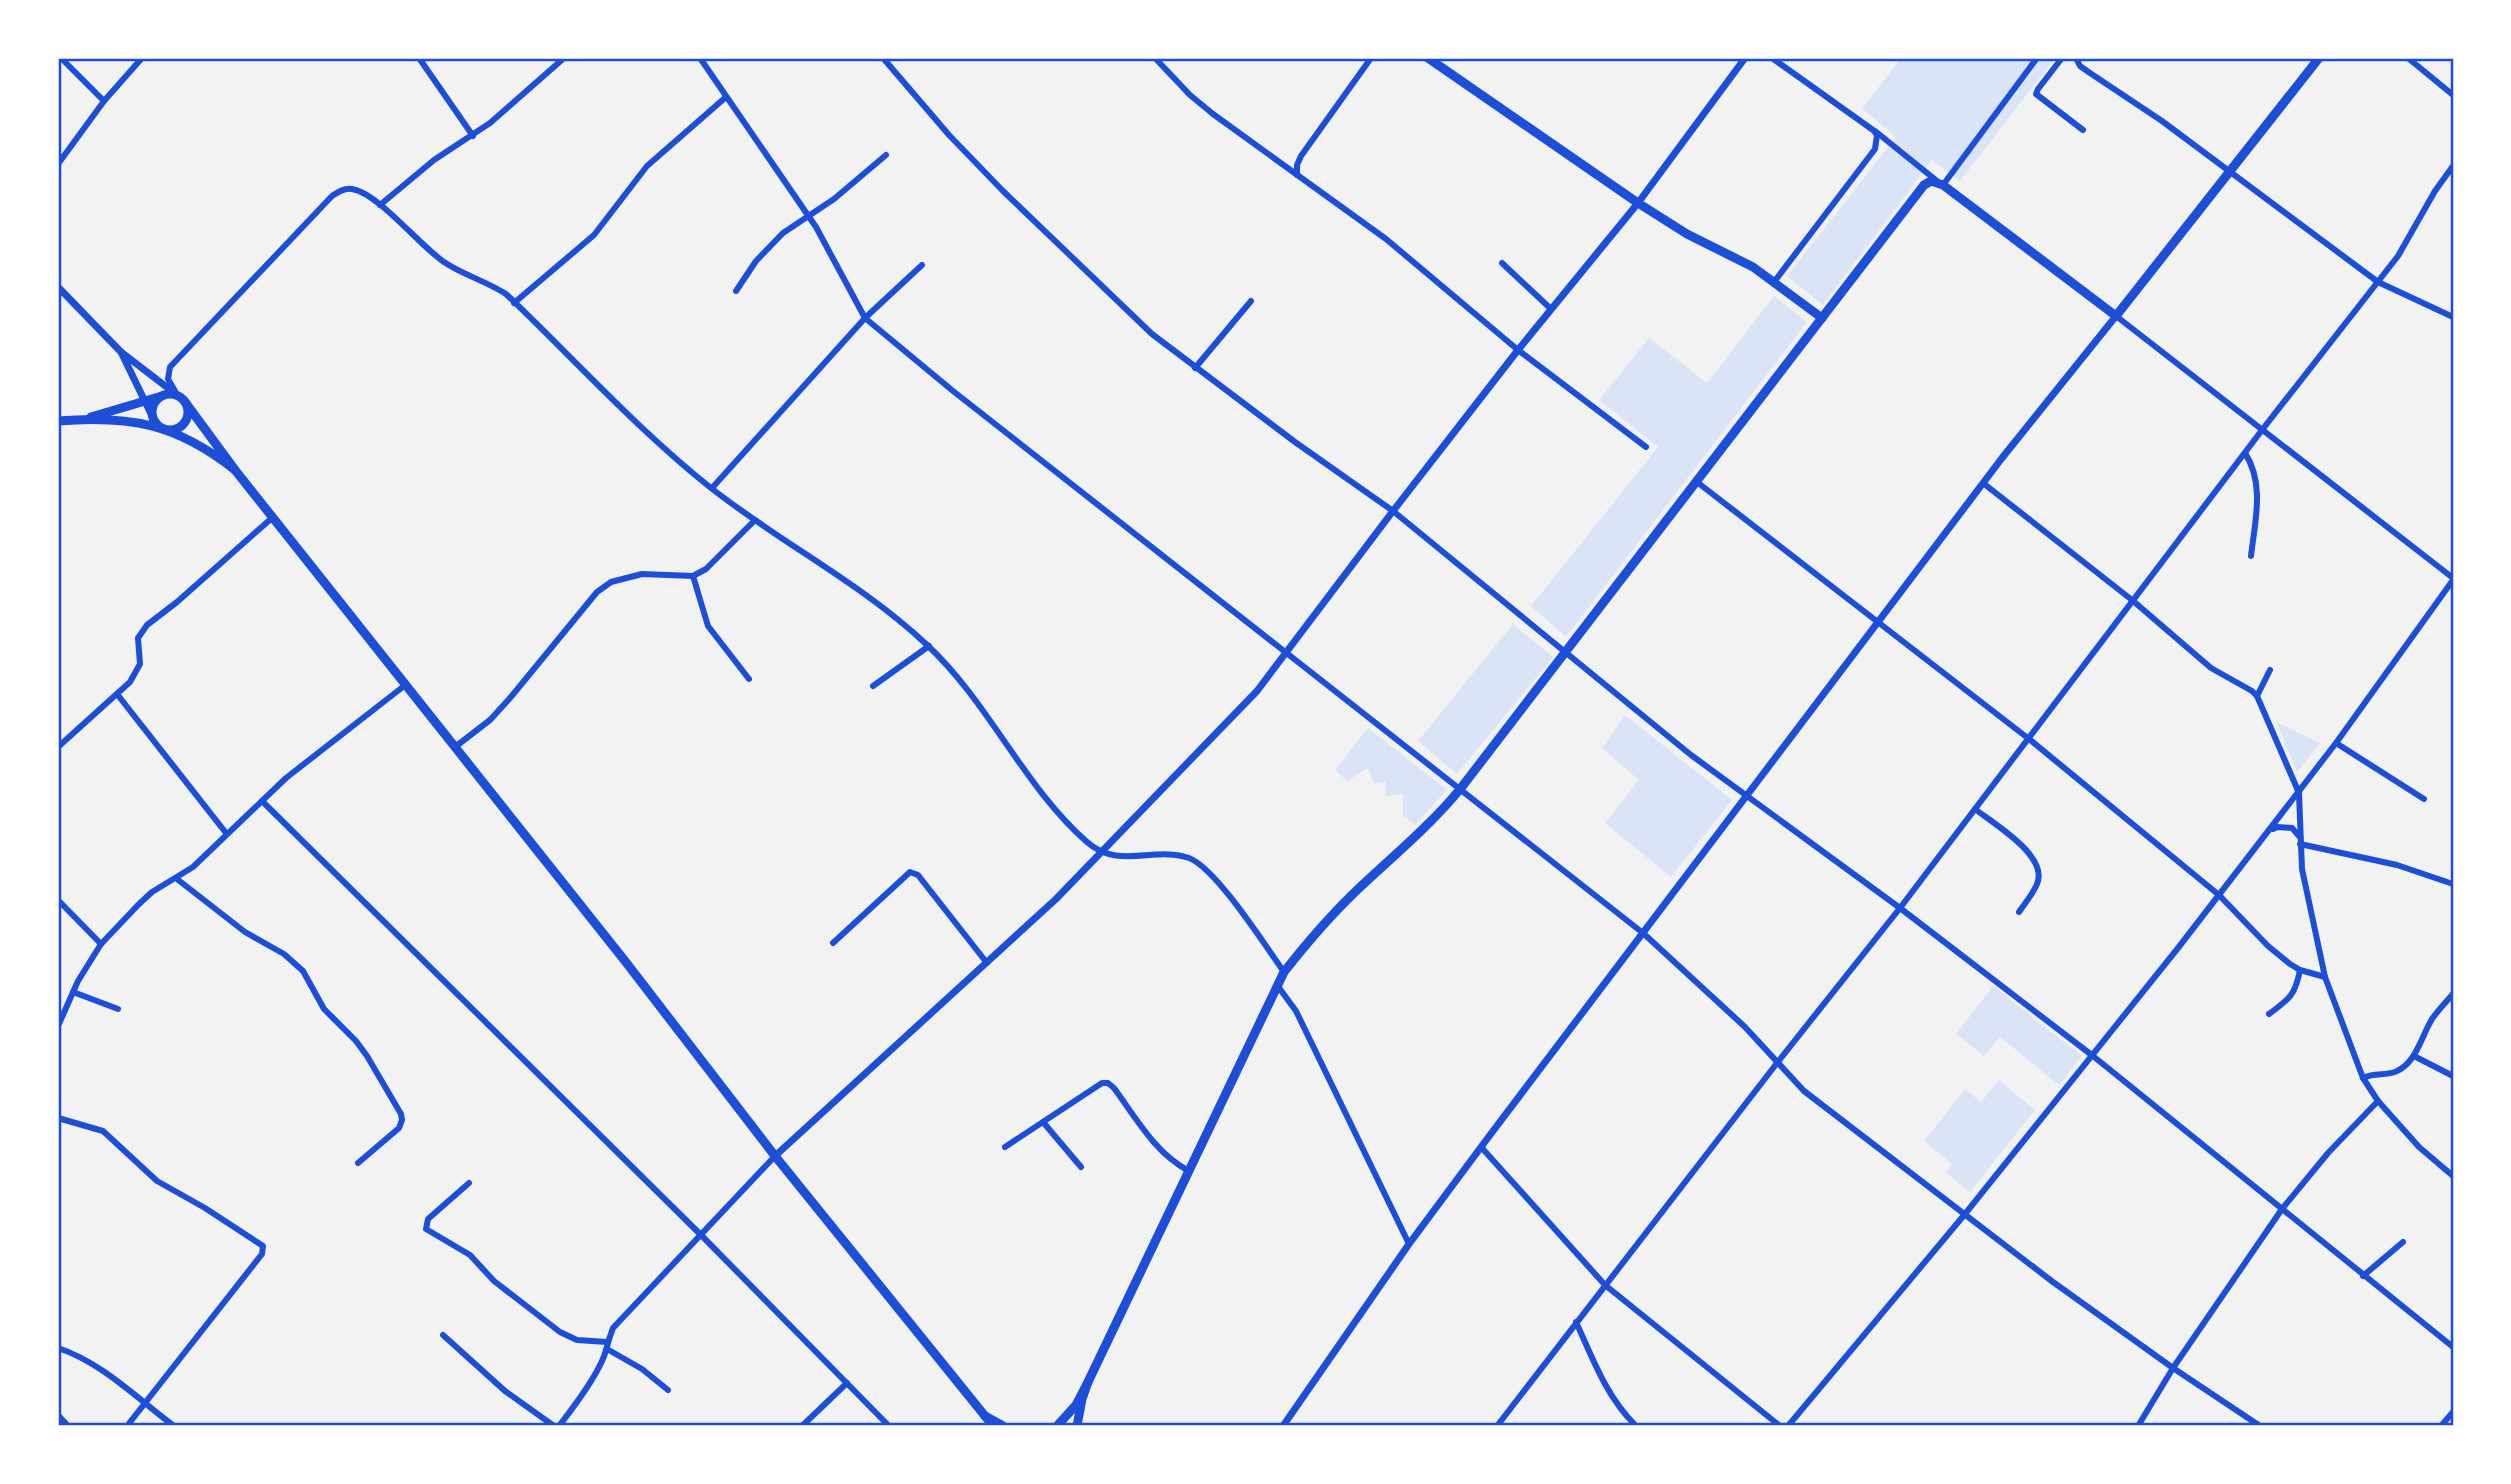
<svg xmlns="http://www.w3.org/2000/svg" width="2511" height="1484" font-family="'Playfair Display',serif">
<rect width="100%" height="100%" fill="#f2f2f2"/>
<g fill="#dbe4f7">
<polygon points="1901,58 2055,58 1960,181 1932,160 1823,305 1787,276 1896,137 1862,109"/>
<polygon points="1774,296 1807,322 1566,637 1531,606 1658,447 1599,400 1649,338 1707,383"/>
<polygon points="1513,624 1553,657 1457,774 1418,741"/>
<polygon points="1625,715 1732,800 1671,877 1605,823 1639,780 1602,748"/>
<polygon points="2276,722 2320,743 2297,772"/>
<polygon points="1368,728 1447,790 1415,825 1403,816 1403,794 1385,796 1386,782 1374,783 1368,768 1347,781 1335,770"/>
<polygon points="1993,986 2082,1056 2059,1085 2000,1037 1984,1056 1956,1034"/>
<polygon points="1999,1080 2035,1110 1970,1192 1946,1173 1952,1164 1924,1141 1965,1089 1981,1102"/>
</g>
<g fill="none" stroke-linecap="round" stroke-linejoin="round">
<g stroke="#1d4ed8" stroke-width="6">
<polyline points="61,58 104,101"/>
<polyline points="419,58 473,136"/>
<polyline points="700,58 816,227 865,318 953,391 1643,933 1745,1027 1804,1091 2053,1282 2173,1368 2260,1426"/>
<polyline points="883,58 949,135 1003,191 1152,334 1295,442 1393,511 1691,755 1900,908 2093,1056 2453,1347"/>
<polyline points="1155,58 1190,95 1213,114 1386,239 1518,350 1646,447"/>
<polyline points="1772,58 1873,130 1877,135 1875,149 1774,282"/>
<polyline points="2062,58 2038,89 2036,94 2083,130"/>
<polyline points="2076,58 2080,66 2090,73 2162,121 2378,282 2453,317"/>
<polyline points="2408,58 2453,95"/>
<polyline points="1875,131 1937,181"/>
<polyline points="58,164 104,101 142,58"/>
<polyline points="1297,175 1297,165 1301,156 1371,58"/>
<polyline points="1943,185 2037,58"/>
<polyline points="380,205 434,160 490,123 564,58"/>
<polyline points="1502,263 1551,309"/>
<polyline points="736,291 756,261 783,233 834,199 886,155"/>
<polyline points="514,303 594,235 647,166 726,97"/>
<polyline points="2116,316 2453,578"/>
<polyline points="1195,368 1251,301"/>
<path d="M175,391L168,379L170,367L332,196C338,192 344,188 352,189C378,193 420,246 444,262C463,275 486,281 506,294C574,359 638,430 711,488C781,543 861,583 926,644C989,702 1023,786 1087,842C1118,870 1155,846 1189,858C1216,868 1266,947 1284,972"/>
<path d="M2245,453C2265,484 2255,521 2251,556"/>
<polyline points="1697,482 2029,739 2219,895 2268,946 2290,964 2300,970 2325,977"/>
<polyline points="1983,483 2132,600 2211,668 2252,691 2257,696 2299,793 2302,869 2325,977 2363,1078 2378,1101 2419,1147 2453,1176"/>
<polyline points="712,488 865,318 922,265"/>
<polyline points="693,576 708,626 749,679"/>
<polyline points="873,686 929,646"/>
<polyline points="117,694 226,833"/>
<polyline points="2257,696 2270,670"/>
<polyline points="2336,743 2424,799"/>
<polyline points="58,747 130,682 140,664 138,638 147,625 177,602 273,517"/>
<polyline points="455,747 490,720 510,698 597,592 611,582 642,574 693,576 706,569 755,520"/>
<polyline points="262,801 700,1234 889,1426"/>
<path d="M1975,809C1994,824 2049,856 2037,884C2033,894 2025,903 2019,912"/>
<polyline points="2273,829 2277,827 2292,828 2299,836"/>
<polyline points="2300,844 2397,865 2453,884"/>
<polyline points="177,879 245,932 284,954 303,971 324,1009 356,1041 367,1056 401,1114 402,1120 399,1128 358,1163"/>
<polyline points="58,900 101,944"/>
<polyline points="833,943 910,872 918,875 925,884 987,963"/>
<polyline points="1277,985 1296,1011 1409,1244"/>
<polyline points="73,992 118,1009"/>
<path d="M2269,1014C2289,999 2295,996 2300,970"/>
<polyline points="58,1026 78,981 101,944 139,904 152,892 193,867 286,778 404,686"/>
<polyline points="2414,1056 2453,1076"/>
<path d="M2363,1078C2375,1072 2384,1076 2395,1072C2416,1064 2421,1037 2432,1019C2438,1010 2446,1002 2453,994"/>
<polyline points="58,1118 103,1131 157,1181 205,1208 263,1246 262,1254 127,1426"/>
<polyline points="1043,1122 1081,1167"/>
<path d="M1005,1147L1102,1083H1108L1114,1088C1136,1118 1155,1153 1189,1171"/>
<polyline points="1481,1147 1605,1285 1780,1426"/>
<polyline points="469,1183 428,1219 426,1229 470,1255 494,1281 560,1332 577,1340 607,1342"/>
<polyline points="2363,1276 2403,1242"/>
<path d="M1576,1322C1593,1359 1606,1396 1635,1425"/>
<polyline points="443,1335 505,1391 554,1426"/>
<path d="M58,1348C101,1362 138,1399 174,1426"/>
<polyline points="607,1349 642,1369 668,1390"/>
<polyline points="58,1415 68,1426"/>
<path d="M559,1426C573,1408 601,1371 606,1350C608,1342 610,1336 613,1328L775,1156"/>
<polyline points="802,1426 847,1383"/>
<polyline points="1497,1426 1777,1063 1900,908 2262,430 2398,256 2435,191 2453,166"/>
<polyline points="1788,1426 1965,1214 2178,948 2336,743 2453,580"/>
<polyline points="2138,1426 2173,1368 2282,1209 2328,1153 2378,1101"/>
<polyline points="2441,1426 2453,1412"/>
</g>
<g stroke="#1d4ed8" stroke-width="7">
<polyline points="58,287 121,352"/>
<polyline points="154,420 121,352 181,398"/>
<polyline points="775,1156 1056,899 1257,691 1393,511 1518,350 1638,203 1745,58"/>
<polyline points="1283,1426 1409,1244 1490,1135 2002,458 2116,316"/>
</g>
<g stroke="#1d4ed8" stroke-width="9">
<polyline points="1428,58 1638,203 1687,234 1753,267 1822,318"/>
<circle cx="170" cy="412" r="18"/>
<polyline points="91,417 162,396"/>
<path d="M58,421C130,415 177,424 235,470L185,402"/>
<polyline points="235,470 625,961 775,1156 985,1416"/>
<path d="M1088,1382L1284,972C1306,944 1330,916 1356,891C1392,857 1430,826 1461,788L1924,185L1931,181L1943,185L2116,316L2319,58"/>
<polyline points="993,1426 985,1416 1003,1426"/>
<polyline points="1057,1426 1076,1405 1088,1382 1082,1399 1077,1426"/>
</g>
</g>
<rect width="2511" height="1484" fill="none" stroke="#ffffff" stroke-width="119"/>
<rect x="60" y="60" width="2392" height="1364" fill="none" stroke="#1d4ed8" stroke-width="2.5"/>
</svg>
